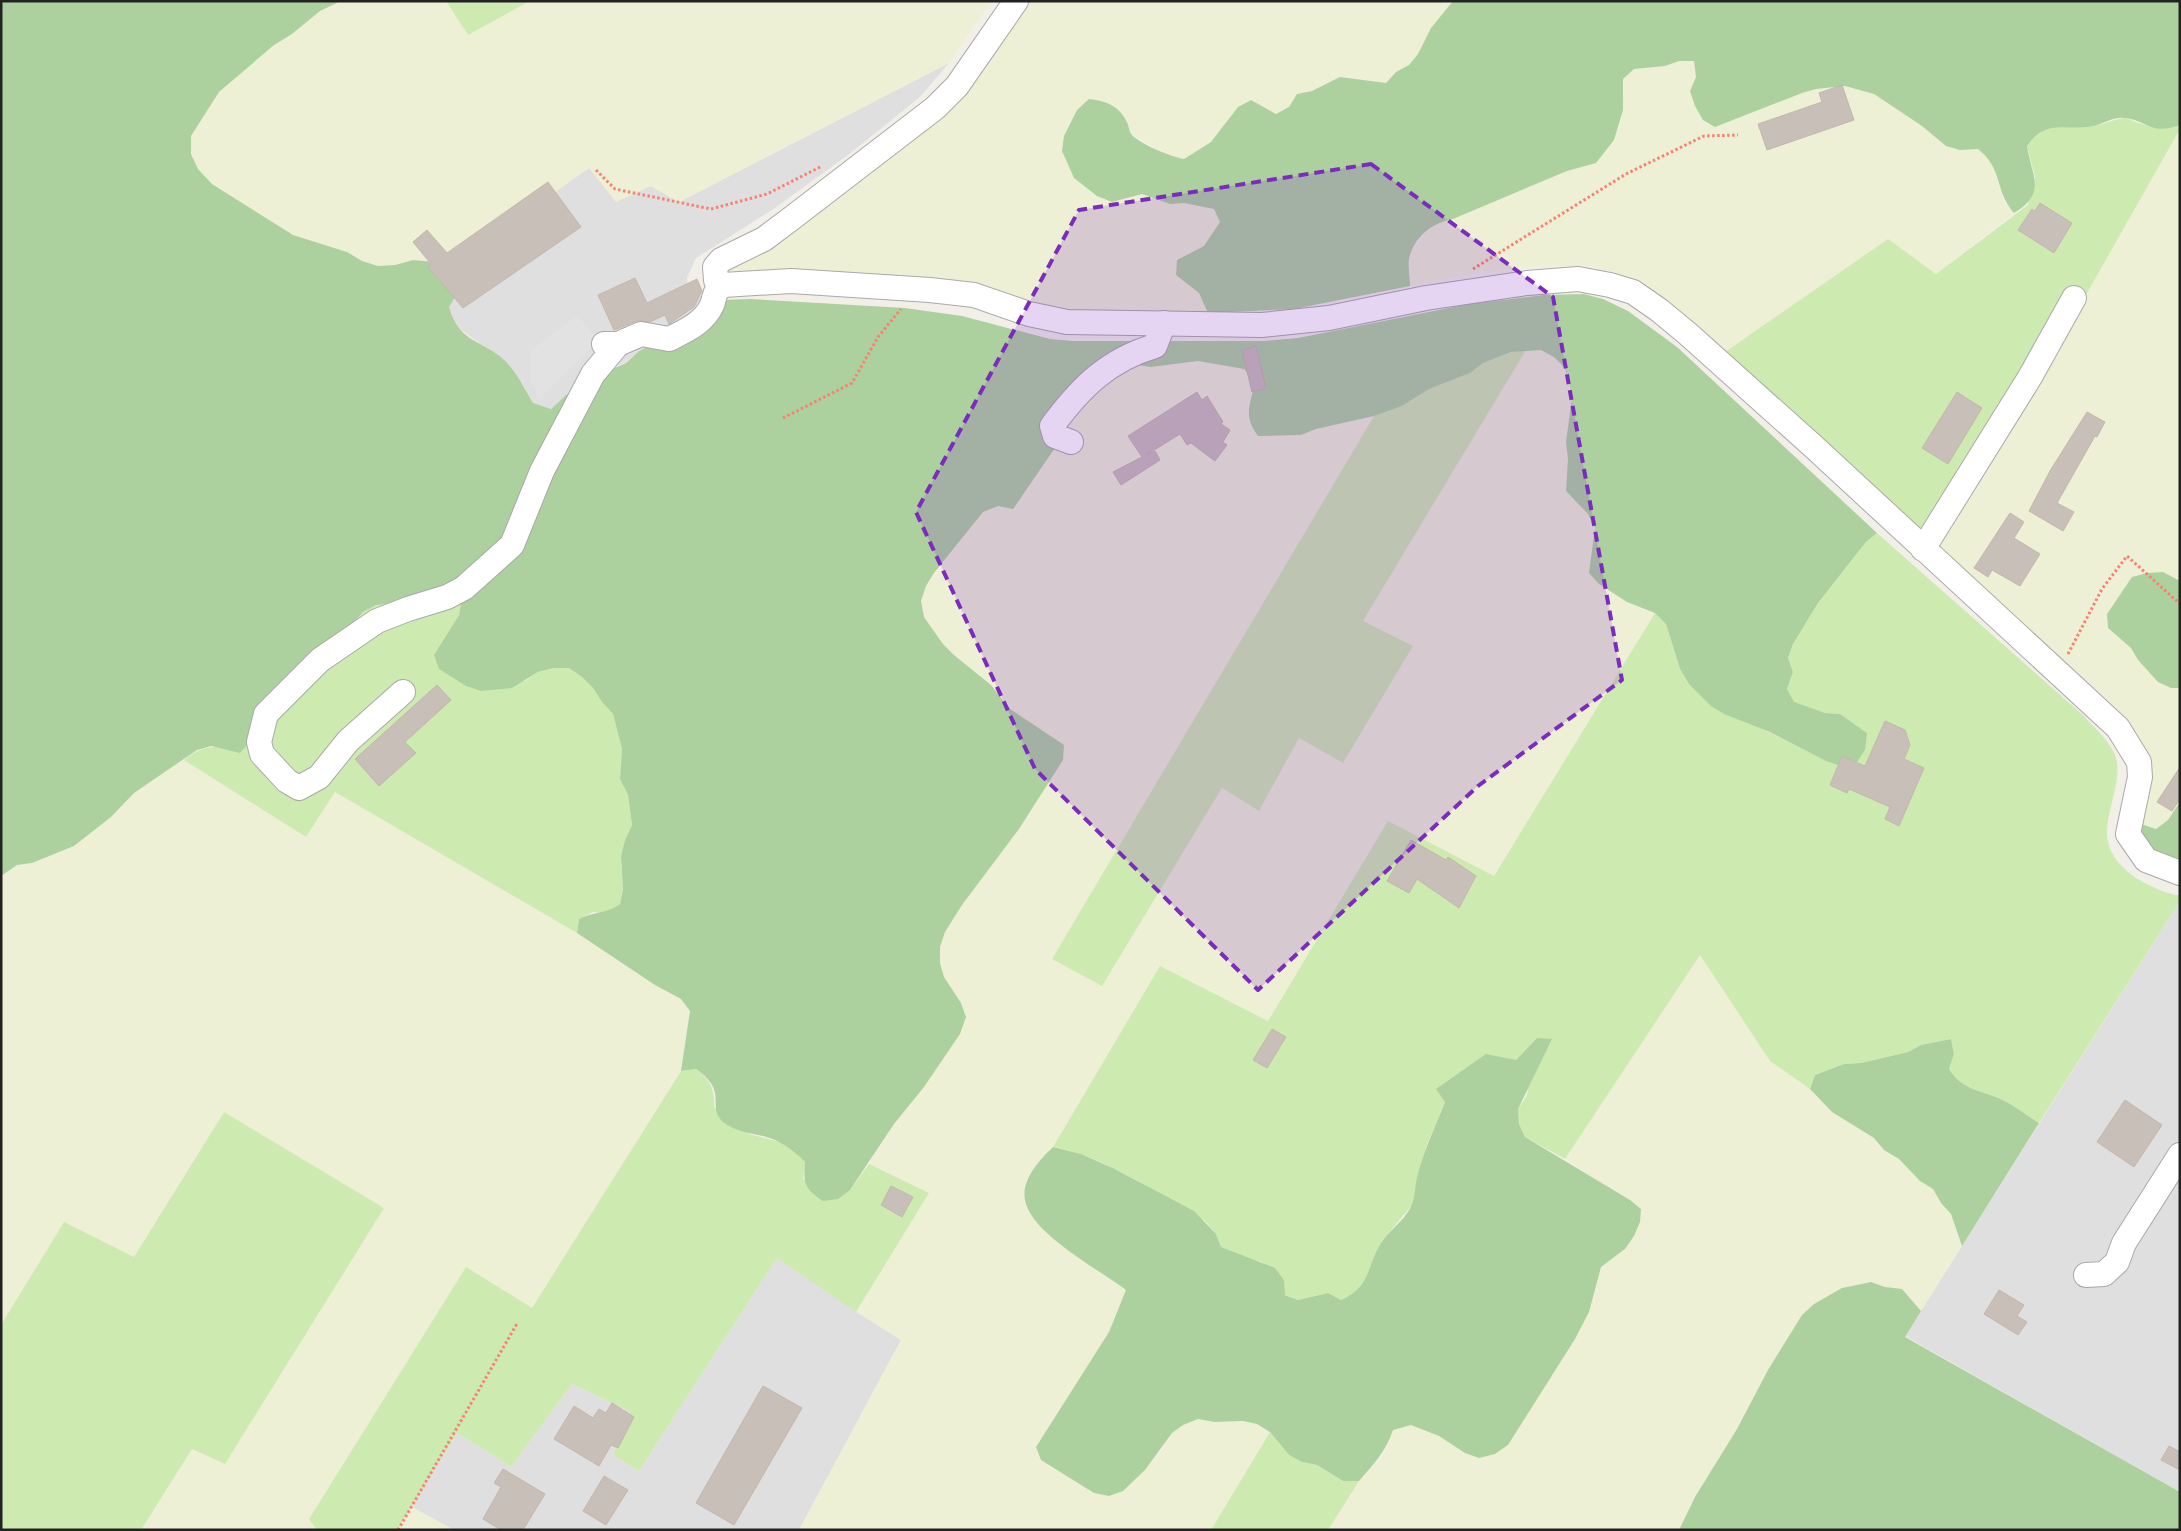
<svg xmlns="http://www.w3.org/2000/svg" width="2181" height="1531" font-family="'IBM Plex Sans',sans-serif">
<rect width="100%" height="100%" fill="#f2efe9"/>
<g fill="#e0dfdf">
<polygon points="949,63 920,97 848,155 772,210 696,258 687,278 688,285 693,293 706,298 690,332 639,351 626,362 594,377 581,388 566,395 551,409 533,403 524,386 501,358 454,325 448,307 466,279 451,267 589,167 651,186 679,202"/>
<polygon points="2180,901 2180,1492 1905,1336"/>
<polygon points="777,1258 901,1340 801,1527 804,1530 454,1530 410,1506 457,1433 511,1467 572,1384 631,1412 613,1455 639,1471"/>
</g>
<g fill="#eef0d5">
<polygon points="341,1 446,1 468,35 530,1 992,1 949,63 679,202 651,186 616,202 589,168 451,267 413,260 395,265 378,266 361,261 347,252 293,235 212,184 198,170 191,154 191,136 219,92 274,45 292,34 320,11"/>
<polygon points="1028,1 1453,1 1431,28 1418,54 1409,65 1396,72 1386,83 1340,77 1312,91 1297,94 1289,107 1276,114 1250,100 1238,107 1211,142 1185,159 1169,156 1132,135 1127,121 1069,122 1062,151 1074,178 1097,196 1112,202 1142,194 1169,204 1184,203 1214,209 1220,222 1204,246 1177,260 1176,275 1199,293 1208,313 1074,312 909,279 750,270 726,271 789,233 866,178 940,118 964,92"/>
<polygon points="1679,61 1694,61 1696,78 1691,91 1802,93 1816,89 1845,86 1874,94 1922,126 1946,146 1960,150 1978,149 1989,158 1997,172 2004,202 2014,213 1936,274 1888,240 1725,352 1642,286 1613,272 1588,266 1542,266 1465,275 1410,286 1410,255 1426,231 1438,222 1453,219 1580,166 1624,94 1623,79 1634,69 1665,66"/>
<polygon points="2180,129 2180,581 2176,577 2109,628 2131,648 2138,660 2171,688 2180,688 2180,802 2168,820 2156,829 2138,823 2145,756 2139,737 2129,723 2104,696 1921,534 2044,369"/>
<polygon points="1526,350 1541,350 1554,357 1565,368 1572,397 1566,442 1568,459 1566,491 1588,514 1595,528 1594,543 1589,558 1599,584 1627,602 1655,613 1494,876 1388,821 1268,1021 1160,966 1053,1147 1041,1158 1033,1171 1027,1185 1064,1247 1127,1290 1109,1332 1036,1447 1123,1491 1156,1458 1172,1433 1183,1425 1198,1419 1214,1422 1243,1421 1257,1424 1270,1432 1211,1530 804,1530 800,1528 901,1340 856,1312 929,1193 869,1164 894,1124 924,1087 960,1034 961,1003 944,977 940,963 940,947 945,932 962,905 1019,829 1063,760 1010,709 991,685 943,644 924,617 921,601 926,586 983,512 998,506 1013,508 1022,497 1057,445 1067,415 1085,390 1137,365 1151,367 1198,361 1244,369 1255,381 1247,410 1258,436 1301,435 1316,429 1374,416 1052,959 1102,986 1222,788 1259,811 1299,738 1343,763 1412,646 1363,621"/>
<polygon points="184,760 306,836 335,792 577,933 655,985 681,999 690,1011 681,1071 532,1308 466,1267 309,1519 317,1530 141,1530 192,1448 224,1464 224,1112 134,1257 1,1325 1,876 17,865 32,863 74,846 111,817 134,793"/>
<polygon points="1700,954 1770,1061 1810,1089 1832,1112 1874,1138 1885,1150 1899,1159 1920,1181 1933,1189 1941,1203 1951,1214 1962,1246 1921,1311 1902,1289 1885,1287 1871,1282 1842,1288 1803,1315 1768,1370 1737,1429 1695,1497 1679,1530 1328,1530 1359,1481 1381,1458 1388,1445 1393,1429 1411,1424 1439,1436 1465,1453 1495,1454 1508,1445 1575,1339 1594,1296 1596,1281 1601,1267 1625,1249 1640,1222 1641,1209 1565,1159"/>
<polygon points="410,1506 454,1530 397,1530"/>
</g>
<g fill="#cdebb0">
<polygon points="446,1 530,1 468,35"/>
<path d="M2125,118C2145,125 2159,132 2180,125V129L2044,369L1921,534L1725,352L1888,239L1936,274L2028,205L2035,177L2027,146C2045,119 2067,129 2095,125C2105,124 2114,119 2125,118Z"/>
<polygon points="1526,350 1363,621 1413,646 1343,763 1299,738 1259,811 1222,788 1102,986 1052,959 1374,416 1402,406 1429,389 1470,373 1483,363 1511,352"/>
<path d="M1877,533L2084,716C2095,729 2114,744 2117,762C2120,786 2107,810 2107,833C2107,868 2151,890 2180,896V901L2039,1123C2026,1115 2013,1104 1998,1098C1977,1089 1963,1090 1949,1069L1954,1054L1951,1039L1921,1045L1908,1052L1861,1063L1844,1064L1815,1075L1810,1089L1770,1061L1700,955L1565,1159L1525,1137L1519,1124L1518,1109L1527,1095L1537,1038L1516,1060L1445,1102L1426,1147L1412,1205L1382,1241L1375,1254L1372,1269L1363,1283L1354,1294L1341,1300L1328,1293L1298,1300L1284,1294V1280L1262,1262L1248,1259L1221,1247L1216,1234L1205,1221C1156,1193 1108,1157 1053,1147L1160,966L1268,1021L1388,821L1494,876L1655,613L1666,624L1680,669L1689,684L1757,726L1827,761L1867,733L1840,714L1825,713L1794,703L1787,689L1793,672L1788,658L1793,644L1818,603L1866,542Z"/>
<path d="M463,599L459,615L434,655L525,681L538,672L554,668H569L582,677L593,688L602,702L613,714L622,749L620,779L628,795L632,825L625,840L621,856L623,888L620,904L608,913L593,912L579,919L577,933L335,792L306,837L184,760C198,749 208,745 225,748L363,612L376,605Z"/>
<path d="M696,1069C710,1080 715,1089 714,1107L749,1134L780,1142L793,1150L805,1162L803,1179L850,1190L869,1164L929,1193L856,1312L777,1258L639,1471L613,1455L631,1412L572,1384L511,1467L457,1433L397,1530H317L309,1519L466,1267L532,1308L681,1071Z"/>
<polygon points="224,1112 384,1208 225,1464 192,1449 141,1530 1,1530 1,1325 64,1222 134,1257"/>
<polygon points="1270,1432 1289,1455 1302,1462 1317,1465 1343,1481 1359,1481 1328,1530 1211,1530"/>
</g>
<g fill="#add19e">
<path d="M1,1H341L320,11L292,34L274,45L219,92L191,136V154L198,169L212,184L293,235L347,252L362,261L378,266L395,265L413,260L435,262L466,279L449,307C459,341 476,338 501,357C515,369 524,387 533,403L551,409L566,395L581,388L594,377L626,363L639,351L672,335L721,300L750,299L905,308L962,316L1050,339L1073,341H1264L1298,338L1469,304L1544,295L1584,294L1603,299L1628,311L1677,347L1877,533L1866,542L1818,603L1793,644L1788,658L1793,672L1787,689L1794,702L1825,713L1840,714L1867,733L1865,750L1857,762L1841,766L1826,761L1770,732L1724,714L1711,706L1689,684L1680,669L1666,624L1655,613L1627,602L1599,584L1589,573L1595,528L1588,514L1566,491L1568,459L1566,442L1572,397L1565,368L1554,357L1541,350L1511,352L1483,363L1470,373L1429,389L1402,406L1374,416L1316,429L1301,435L1258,436C1242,414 1251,405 1255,381L1244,369L1198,361L1151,367L1137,365L1122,367L1077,403L1057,445L1013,509L998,506L983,512L934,573L926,586L921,601L924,617L943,644L954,655L991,685L1010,709L1064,745L1063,760L1019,829L962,905L945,932L940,947V963L944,977L961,1003L966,1017L960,1034L924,1087L894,1124L850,1190L838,1199L823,1201C805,1189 803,1184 805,1162C793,1150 780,1140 763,1136C749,1133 734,1131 723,1122C713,1113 717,1103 715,1093C713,1082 704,1075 696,1069L681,1071L690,1011L681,999L655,985L577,933L579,919C595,911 606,914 620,904L623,889L621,856L625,840L632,825L628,795L620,779L622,749L613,714L602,702L593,688L582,677L569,668H554L538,672L512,688L481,691L466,686L439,669L434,655L459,615L462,599L376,605L363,612L240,753L211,746L197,750L134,793L111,817L74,846L32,863L17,865L1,876Z"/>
<path d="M1453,1H2180V125C2150,136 2148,120 2124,118C2114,117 2107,122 2097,125C2069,133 2047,116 2027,146C2032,177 2047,193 2014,213C1994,190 2004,170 1978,149L1960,150L1946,146L1922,126L1874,94L1845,86L1816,89L1802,93L1715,127L1703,120L1695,106L1690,91L1696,77L1694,61H1679L1665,66L1634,69L1623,79V110L1614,140L1596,163L1567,171L1453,219C1433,223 1417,234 1410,255C1407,264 1410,277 1410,286L1294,309L1208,313L1199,293L1176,275L1177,260L1204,246L1220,222L1214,209L1184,203L1170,204L1142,194L1112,202L1097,196L1074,178L1062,151L1064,136L1077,110L1089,99C1107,101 1119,106 1127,122C1129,126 1129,131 1131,134C1139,144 1172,157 1184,159L1211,142L1238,107L1251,100L1276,114L1289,107L1297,94L1312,91L1340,77L1386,83L1396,72L1409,65L1418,54L1431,28Z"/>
<polygon points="2163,572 2180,581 2180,688 2171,688 2158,682 2138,660 2131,648 2108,628 2107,614 2132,577 2147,573"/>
<polygon points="2180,802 2180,867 2139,842 2138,823 2156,829 2168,820"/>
<path d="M1537,1038L1552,1039L1518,1109L1519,1124L1525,1137L1630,1200L1641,1209L1640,1222L1634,1236L1625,1249L1601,1267L1589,1312L1575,1339L1508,1445L1495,1454L1479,1458L1465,1453L1439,1436L1411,1425L1393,1430C1386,1451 1374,1464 1359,1481H1343L1317,1465L1302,1462L1289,1455L1270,1432L1257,1424L1243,1421L1214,1422L1198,1419L1183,1425L1172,1433L1145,1470L1123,1491L1109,1496L1094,1493L1041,1460L1036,1447L1109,1332L1126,1290C1100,1270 1031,1234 1025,1200C1021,1180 1040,1159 1053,1147L1081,1154L1113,1168L1194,1211L1216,1234L1221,1247L1275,1268L1284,1280L1285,1295L1298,1300L1328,1293L1341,1300C1373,1286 1366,1264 1383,1240C1392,1228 1407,1218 1412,1204C1415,1196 1415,1186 1417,1178C1423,1152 1435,1127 1445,1102L1436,1089L1486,1054L1516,1060Z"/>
<path d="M1951,1039L1954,1054L1949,1069C1963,1090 1977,1089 1998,1098C2013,1104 2026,1115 2039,1123L1962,1246L1951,1214L1941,1203L1933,1189L1920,1181L1899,1159L1884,1150L1874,1138L1832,1112L1810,1089L1815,1075L1844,1064L1861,1063L1908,1052L1921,1045Z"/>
<polygon points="1871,1282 1885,1287 1902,1289 1921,1311 1905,1337 2180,1492 2180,1530 1679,1530 1695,1497 1737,1429 1768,1370 1802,1315 1814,1304 1842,1288"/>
</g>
<polygon fill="#e2e2e2" points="577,315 602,344 588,350 539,400 531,380 530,351"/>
<g fill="#c7bfb8" stroke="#c4b6ab">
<polygon points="1842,85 1854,120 1767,150 1758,124 1822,102 1819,93"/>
<polygon points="548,182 581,227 463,308 428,267 431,264 413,242 427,230 447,253"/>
<polygon points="2040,203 2072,223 2054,253 2018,230 2032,209 2035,211"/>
<polygon points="635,278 647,303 697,279 702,291 694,307 669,324 665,315 650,322 636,321 614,330 598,295"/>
<polygon points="1256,346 1266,388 1252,392 1242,350"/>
<polygon points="1197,392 1202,400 1207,396 1223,422 1221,424 1230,430 1223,442 1227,445 1215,461 1191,443 1187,445 1180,434 1146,455 1155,451 1160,460 1121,485 1113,472 1142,457 1128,436"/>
<polygon points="1957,392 1982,408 1948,464 1922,448"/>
<polygon points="2087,412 2105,422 2097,437 2095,436 2057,503 2074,512 2063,531 2029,511 2050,471"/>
<polygon points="2010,513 2024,522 2014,538 2040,554 2020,586 1992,570 1988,577 1974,568"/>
<polygon points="437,685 451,700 405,742 416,753 379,786 355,759"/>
<polygon points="1885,721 1905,730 1910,745 1904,759 1924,768 1899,826 1885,819 1890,807 1849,789 1847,793 1830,785 1842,756 1865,766"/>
<polygon points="2180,767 2180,799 2172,811 2157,802"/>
<polygon points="1411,840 1446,860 1448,857 1476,876 1459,908 1417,879 1409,893 1387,881"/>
<polygon points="1272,1029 1286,1037 1267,1068 1253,1060"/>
<polygon points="2125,1100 2162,1125 2134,1167 2097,1142"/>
<polygon points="891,1186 913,1197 902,1217 881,1205"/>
<polygon points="1999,1290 2024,1305 2017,1316 2027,1322 2018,1335 1984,1314"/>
<polygon points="763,1386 802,1408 734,1525 696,1503"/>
<polygon points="612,1403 634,1417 618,1448 611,1445 599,1466 554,1439 574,1406 593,1418 599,1409 606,1413"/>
<polygon points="2169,1446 2180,1452 2180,1470 2161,1460"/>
<polygon points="503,1469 545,1494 523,1530 501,1530 483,1519 501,1487 494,1483"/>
<polygon points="604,1476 628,1490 606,1525 583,1511"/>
</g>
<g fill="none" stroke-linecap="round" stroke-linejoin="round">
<g stroke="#a9a9a9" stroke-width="26">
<g id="minor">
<polyline points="1016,1 957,86 935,108 792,218 764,239 721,260 715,267 716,280 723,285 791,281 930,290 974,295 1029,314 1067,322 1262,325 1329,318 1426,298 1527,283 1578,279 1610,285 1633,292 1659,310 1688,334 1814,447 2118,728 2139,762 2140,777 2128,834 2146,860 2180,873"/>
<path d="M604,344H618L641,334L669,339C685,331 704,323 712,305C716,294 713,293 723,285"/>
<path d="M1071,442L1055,436L1052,426C1081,387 1108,360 1155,346L1164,323"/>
<polyline points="1923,549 2030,377 2074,298"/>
<polyline points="403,692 348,741 319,777 299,788 287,781 262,754 259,742 266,714 320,660 377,621 408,609 447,597 464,588 512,545 542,471 593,374 618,344"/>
<polyline points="2086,1275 2104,1274 2117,1262 2124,1243 2180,1155"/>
</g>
</g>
<g stroke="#fa8072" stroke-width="3" stroke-dasharray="2.5 2.5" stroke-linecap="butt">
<polyline points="596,170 615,189 711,209 767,194 822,166"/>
<polyline points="1473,269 1626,174 1704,136 1738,135"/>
<polyline points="783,418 852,383 878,337 901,309"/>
<polyline points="2068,654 2102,589 2127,556 2180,604"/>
<polyline points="398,1530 518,1322"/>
</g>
<use href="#minor" stroke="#fff" stroke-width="24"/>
</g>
<path fill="#7b2cbf" fill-opacity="0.2" stroke="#7b2cbf" stroke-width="4" stroke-dasharray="10 6" stroke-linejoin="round" d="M1371,164L1553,297L1622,680L1478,786L1258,990L1035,769L916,512L1079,210Z"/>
<rect width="2181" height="1531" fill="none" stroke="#222222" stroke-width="5"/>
</svg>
